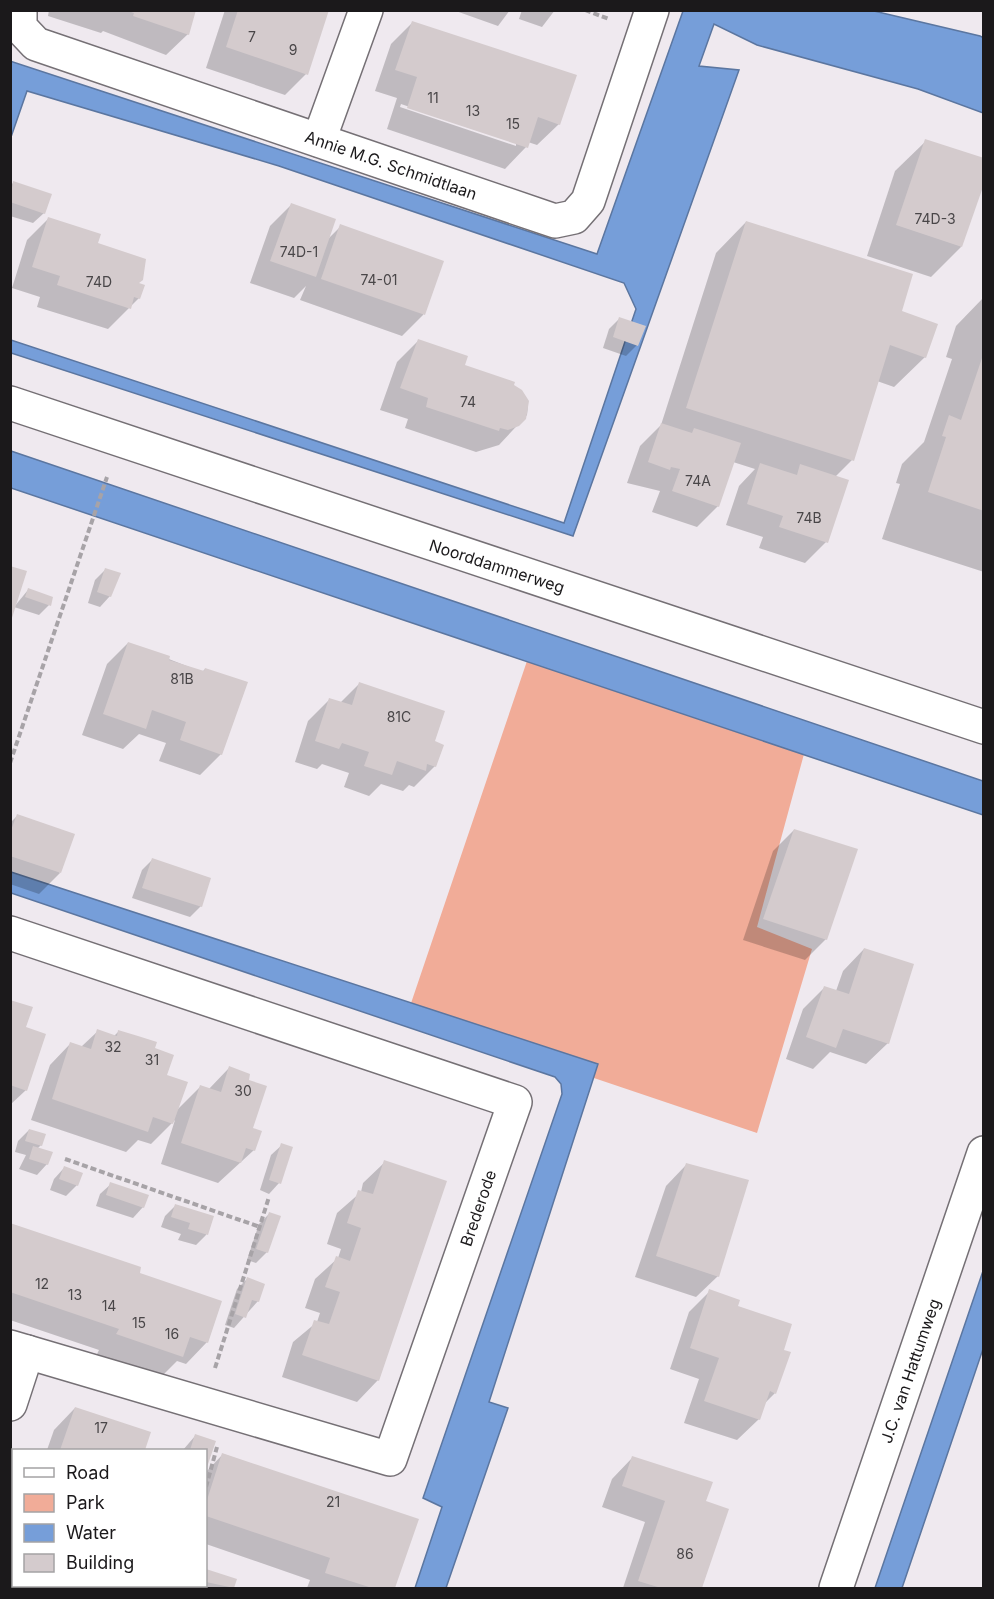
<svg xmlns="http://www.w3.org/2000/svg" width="994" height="1599" font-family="Inter,sans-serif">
<rect width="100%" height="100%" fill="#efe9ef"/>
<polygon fill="#f1ac98" points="527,661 804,754 757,927 812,949 757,1133 407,1015"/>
<g fill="#769ed9" stroke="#5b76a0" stroke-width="1.5">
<polygon points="683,11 874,11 980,36 984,38 983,113 918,89 757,45 714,24 699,66 739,70 573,536 11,353 11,340 564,523 636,309 624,283 279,166 27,91 11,137 10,61 597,254"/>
<polygon points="11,451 983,781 983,815 11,488"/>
<polygon points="11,872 598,1064 489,1402 508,1408 446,1588 415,1588 442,1507 423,1498 562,1094 561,1084 555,1077 11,893"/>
<polygon points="983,1271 983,1349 902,1588 875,1588"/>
</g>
<g fill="#0003" fill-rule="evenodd">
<polygon points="49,10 195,10 188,34 166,55 103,31 101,33 48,16"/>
<polygon points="225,10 327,10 306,74 285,95 206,68"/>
<polygon points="453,10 510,10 498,26"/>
<polygon points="522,10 555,10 542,27 519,19"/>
<path d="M412,23L559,124L537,145L528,142L526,147L505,169L387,129L397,98L375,91L391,44ZM401,104L516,143V146L400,107Z"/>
<polygon points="926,141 961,247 931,277 867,256 895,171"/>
<polygon points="13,183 44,213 33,223 10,216 10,186"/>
<polygon points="291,205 328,239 341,226 442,262 423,315 402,336 300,300 306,286 294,298 250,283 270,226"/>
<polygon points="48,219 96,244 138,284 139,298 108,329 37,307 40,297 12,288 27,240"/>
<polygon points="746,222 900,312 925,357 894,387 877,381 852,460 835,477 826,542 805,563 759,548 763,537 726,525 739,486 755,469 733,462 718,506 697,527 652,512 660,491 627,483 640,446 661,425 716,253"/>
<polygon points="984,297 984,572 882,539 900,484 896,483 902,464 924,442 952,359 946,357 956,326"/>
<polygon points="620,318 637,345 626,356 603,348 609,329"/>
<polygon points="418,341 464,366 521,391 528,406 527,415 499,445 476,452 405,428 408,419 380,410 397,362"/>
<polygon points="106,569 110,596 100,607 88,603 95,580"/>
<polygon points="28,590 49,605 39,615 14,607"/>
<polygon points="128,643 202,672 205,669 221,754 200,775 159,761 166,743 139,734 123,749 82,735 107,664"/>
<polygon points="359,684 433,742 435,766 414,787 409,785 403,791 381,784 369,796 344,787 349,773 322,764 317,769 295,762 308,721 329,700 340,703"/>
<polygon points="17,816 60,873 39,894 10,884 10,823"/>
<polygon points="794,830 826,939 805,960 743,940 773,851"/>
<polygon points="152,860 201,906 190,917 132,898 142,870"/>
<polygon points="864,949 888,1043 866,1064 830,1052 813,1069 786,1059 803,1009 824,988 836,991 843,971"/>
<polygon points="10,1002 24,1028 26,1090 10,1105"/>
<polygon points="98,1031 114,1036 119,1031 153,1049 166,1076 176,1111 200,1087 208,1090 229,1068 251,1129 254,1150 218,1183 161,1164 175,1120 151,1144 138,1140 126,1152 31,1120 50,1065 71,1043 81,1047"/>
<polygon points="29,1130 41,1145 37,1149 47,1164 37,1175 19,1169 26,1155 15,1152 18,1141"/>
<polygon points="282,1145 279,1183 269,1194 260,1190 271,1155"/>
<polygon points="385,1162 378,1380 357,1402 282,1377 293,1342 317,1322 320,1313 305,1308 315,1279 338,1258 341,1249 327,1244 337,1213 361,1192 363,1183"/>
<polygon points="687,1164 718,1276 696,1297 635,1277 666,1186"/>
<polygon points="64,1168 77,1185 66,1196 50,1190 54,1179"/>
<polygon points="111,1184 143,1207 133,1218 96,1206 100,1194"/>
<polygon points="176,1205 212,1217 206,1235 196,1245 178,1240 181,1234 161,1227 165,1216"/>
<polygon points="269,1214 267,1252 256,1263 247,1260 259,1224"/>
<polygon points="10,1225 138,1274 207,1342 186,1364 177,1361 161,1377 96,1356 99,1350 10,1320"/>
<polygon points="247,1279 258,1301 234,1328 225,1325 237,1289"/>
<polygon points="710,1291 736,1307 782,1351 775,1393 764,1404 759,1419 737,1440 684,1423 699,1379 670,1369 689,1312"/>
<polygon points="75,1408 149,1433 144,1450 47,1450 54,1430"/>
<polygon points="195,1436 214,1442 206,1467 206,1450 183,1450"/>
<polygon points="223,1454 417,1520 394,1588 307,1588 310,1580 206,1544 206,1472"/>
<polygon points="633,1457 704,1502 727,1510 700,1588 623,1588 645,1522 602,1507 612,1479"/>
<polygon points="14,1568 14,1586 105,1586 104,1588 10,1588"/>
<polygon points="206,1570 235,1580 233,1588 187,1588 188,1586 206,1586"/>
</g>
<g fill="#d4cbcd">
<polygon points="196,10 189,35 133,16 134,13 128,11"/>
<polygon points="238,10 329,10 308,75 226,47"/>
<polygon points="412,21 577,75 560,125 538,117 528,148 407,108 417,77 395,70"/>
<polygon points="925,139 984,158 984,184 962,247 896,225"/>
<polygon points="13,181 52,194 45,214 10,202"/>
<polygon points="291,203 336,219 316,277 270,261"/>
<polygon points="48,217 101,234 98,243 146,259 143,280 139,283 145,285 140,299 134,297 131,309 57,285 60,276 32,267"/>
<polygon points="746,221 913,274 902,311 938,324 926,358 890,345 854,461 686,408"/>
<polygon points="340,224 444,261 425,315 321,279"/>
<polygon points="619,317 646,326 638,346 613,337"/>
<polygon points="418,339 468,356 465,365 515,382 514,385 522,390 529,401 526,419 519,426 508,430 500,428 499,431 426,407 428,398 400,388"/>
<polygon points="983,355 984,355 984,511 928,492 946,437 942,436 949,415 961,420"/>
<polygon points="661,423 692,433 694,428 741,443 719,507 672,491 680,469 671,467 670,470 648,462"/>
<polygon points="760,463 797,475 800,464 849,480 828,543 779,527 783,516 747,504"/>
<polygon points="10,566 27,571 11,621 10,621"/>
<polygon points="105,568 121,573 111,597 97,592"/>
<polygon points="28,588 53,597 51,606 25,597"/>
<polygon points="128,642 170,656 169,660 204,671 205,668 248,682 222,755 180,740 186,722 152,710 146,729 103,714"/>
<polygon points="359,682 445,711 435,741 444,745 436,767 427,764 426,771 397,761 392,775 364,766 369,752 342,743 339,749 315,741 329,698 352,705"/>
<polygon points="17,814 75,834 61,873 10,856 10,833"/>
<polygon points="794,829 858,849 827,940 763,919"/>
<polygon points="152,858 211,878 202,907 142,888"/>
<polygon points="864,948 914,964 889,1044 843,1029 836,1048 806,1037 824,986 849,994"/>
<polygon points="10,1000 33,1007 26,1027 46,1034 27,1091 10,1085"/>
<polygon points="97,1029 117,1036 118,1030 138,1036 157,1042 155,1048 174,1055 167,1075 188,1082 173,1124 153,1117 148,1132 52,1099 70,1042 91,1049"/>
<polygon points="229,1066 250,1074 249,1080 267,1086 253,1128 262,1131 255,1151 246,1148 241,1163 181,1143 200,1085 221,1092"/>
<polygon points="29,1129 46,1134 42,1146 25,1141"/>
<polygon points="281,1143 293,1147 281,1184 269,1180"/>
<polygon points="33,1146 53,1152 48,1165 29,1159"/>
<polygon points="384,1160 447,1181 379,1381 302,1355 314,1320 329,1324 340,1292 325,1287 336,1256 350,1261 361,1228 347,1223 358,1190 373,1194"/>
<polygon points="686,1163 749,1180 719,1277 656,1256"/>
<polygon points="64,1166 83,1173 78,1186 59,1179"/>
<polygon points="110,1182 149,1195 144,1208 106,1195"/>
<polygon points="175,1204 214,1216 208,1235 188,1229 190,1223 171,1217"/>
<polygon points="269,1212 281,1216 268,1253 256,1249"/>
<polygon points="10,1223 141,1267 140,1273 222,1301 208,1343 190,1337 183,1357 116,1334 119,1329 10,1292"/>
<polygon points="247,1277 265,1284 259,1302 252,1300 246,1318 235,1314"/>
<polygon points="709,1289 740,1300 738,1306 792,1324 784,1350 791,1352 776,1394 770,1391 760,1420 704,1401 719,1358 690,1348"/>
<polygon points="75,1407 151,1432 145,1450 60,1450"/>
<polygon points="195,1434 216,1441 206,1470 206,1450 190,1450"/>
<polygon points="222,1453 419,1519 395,1588 372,1588 325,1573 330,1558 206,1516 206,1503"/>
<polygon points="632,1456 713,1482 706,1501 729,1509 702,1588 661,1588 638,1581 665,1501 622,1486"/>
<polygon points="206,1569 237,1579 234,1588 206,1582"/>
<polygon points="21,1586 106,1586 105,1588 20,1588"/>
</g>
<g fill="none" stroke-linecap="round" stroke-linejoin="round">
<g stroke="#757075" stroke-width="36">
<g id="minor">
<polyline points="20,10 20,27 36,44 555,221 574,217 588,201 652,10"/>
<polyline points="319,140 366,10"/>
<polyline points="10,403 984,727"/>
<polyline points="10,933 515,1102 390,1459 27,1352"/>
<polyline points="10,1347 27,1352 10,1404"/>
<polyline points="836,1588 984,1153"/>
</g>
</g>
<g stroke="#a7a3a7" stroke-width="4" stroke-dasharray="6 3" stroke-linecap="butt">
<polyline points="585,10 609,19"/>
<polyline points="10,763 107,477"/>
<polyline points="65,1159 260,1227"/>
<polyline points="215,1368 269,1197"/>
<polyline points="206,1487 217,1447"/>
<polyline points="195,1586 204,1588"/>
<polyline points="183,1588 184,1586"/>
</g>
<use href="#minor" stroke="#fff" stroke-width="33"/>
</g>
<g text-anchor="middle" stroke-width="5" stroke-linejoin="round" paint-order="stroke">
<g font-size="14" fill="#494648">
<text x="252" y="42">7</text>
<text x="293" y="55">9</text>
<text x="433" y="103">11</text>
<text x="473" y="116">13</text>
<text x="513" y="129">15</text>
<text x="935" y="224">74D-3</text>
<text x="299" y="257">74D-1</text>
<text x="379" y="285">74-01</text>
<text x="99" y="287">74D</text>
<text x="468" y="407">74</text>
<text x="698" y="486">74A</text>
<text x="809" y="523">74B</text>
<text x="182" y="684">81B</text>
<text x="399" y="722">81C</text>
<text x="113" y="1052">32</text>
<text x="152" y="1065">31</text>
<text x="243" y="1096">30</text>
<text x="42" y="1289">12</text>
<text x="75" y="1300">13</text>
<text x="109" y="1311">14</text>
<text x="139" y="1328">15</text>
<text x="172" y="1339">16</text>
<text x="101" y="1433">17</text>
<text x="333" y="1507">21</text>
<text x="685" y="1559">86</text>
</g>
<g font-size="16" fill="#1b191b" stroke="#fff">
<text transform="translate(391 165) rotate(19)" y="6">Annie M.G. Schmidtlaan</text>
<text transform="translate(497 566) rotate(18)" y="6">Noorddammerweg</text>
<text transform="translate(478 1208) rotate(-71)" y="6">Brederode</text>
<text transform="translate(910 1371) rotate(-71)" y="6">J.C. van Hattumweg</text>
</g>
</g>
<rect width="994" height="1599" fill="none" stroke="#1b191b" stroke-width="24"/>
<rect x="12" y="1449" width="195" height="138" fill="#ffffff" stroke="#a4a3a4" stroke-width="1.5"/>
<rect x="24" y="1468" width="30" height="9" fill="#ffffff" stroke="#a4a3a4" stroke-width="1.5"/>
<text x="66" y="1479" font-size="18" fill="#1b191b">Road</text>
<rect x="24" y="1494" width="30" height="18" fill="#f1ac98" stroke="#a4a3a4" stroke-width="1.5"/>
<text x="66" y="1509" font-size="18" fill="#1b191b">Park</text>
<rect x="24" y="1524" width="30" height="18" fill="#769ed9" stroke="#a4a3a4" stroke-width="1.5"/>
<text x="66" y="1539" font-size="18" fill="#1b191b">Water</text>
<rect x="24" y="1554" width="30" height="18" fill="#d4cbcd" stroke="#a4a3a4" stroke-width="1.5"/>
<text x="66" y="1569" font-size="18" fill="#1b191b">Building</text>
</svg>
